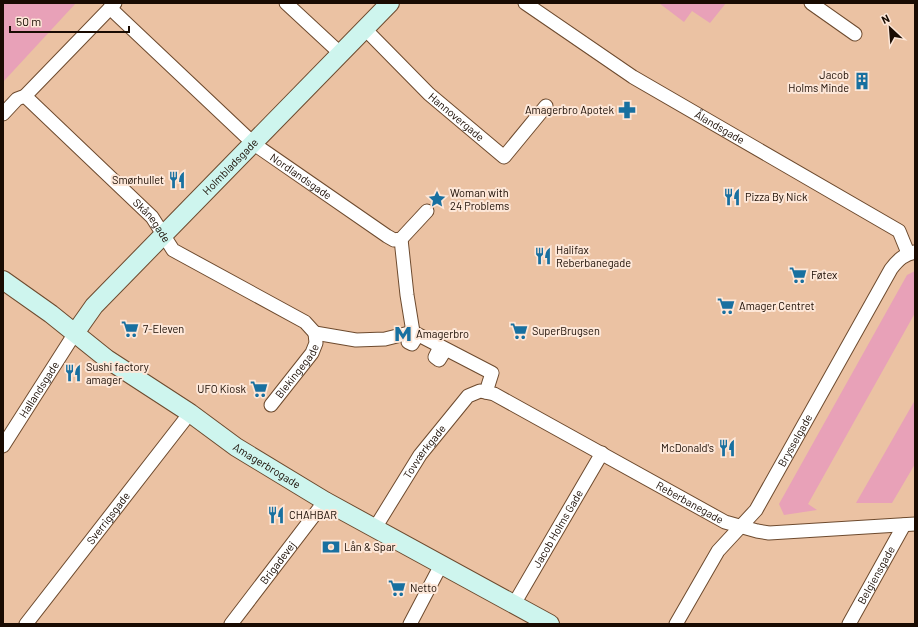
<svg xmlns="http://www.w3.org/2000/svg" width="918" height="627" font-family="Barlow,sans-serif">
<rect width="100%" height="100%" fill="#ebc2a3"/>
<g fill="#e8a1b8">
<polygon points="3,3 76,3 3,82"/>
<polygon points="659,3 726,3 710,23 692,11 684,22"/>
<polygon points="915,271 915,313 808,504 817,510 784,515 779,504 907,275"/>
<polygon points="915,400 915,464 892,503 856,503"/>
</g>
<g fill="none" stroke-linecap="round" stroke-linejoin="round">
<g stroke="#6d4a2e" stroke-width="15">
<g id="street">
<polyline points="286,3 341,54"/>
<path id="s1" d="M525,3L633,77L899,231L908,253"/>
<polyline points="811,3 855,34"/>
<path id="s2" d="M110,8L254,144L387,236L394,240L401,239L427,211"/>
<path id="s3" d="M365,29L429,94L504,157L546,106"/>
<path id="s4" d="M25,96L152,217L173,250L305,322L315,333"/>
<polyline points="3,114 17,99 25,96 115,3"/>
<polyline points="401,239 407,295 413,332"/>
<polyline points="315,333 356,340 385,339 413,332 492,373 486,392"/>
<polygon points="413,334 417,336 412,344 408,342"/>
<polygon points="439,349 444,352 439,360 435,357"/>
<path id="s5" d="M271,405L312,353L316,343L315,333"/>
<path id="s6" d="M3,446L75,333"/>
<path id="s7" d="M375,528L420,455L468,396L480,391L494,394L725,522L757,531L769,533L915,524"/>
<path id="s8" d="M514,604L602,453"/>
<path id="s9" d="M26,624L190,413"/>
<path id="s10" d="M231,624L325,501"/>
<polyline points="410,624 441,565"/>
<path id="s11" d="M676,624L718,551L756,510L891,269C898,260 904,254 915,252"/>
<path id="s12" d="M849,624L904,525"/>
</g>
</g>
<g stroke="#6d4a2e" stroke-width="20">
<g id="secondary">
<path id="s13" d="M3,280L51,314L107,359L190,413L236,447L325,501L550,624"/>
<path id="s14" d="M75,333L94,306L390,3"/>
</g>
</g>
<use href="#street" stroke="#fff" stroke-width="13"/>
<use href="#secondary" stroke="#cef5ee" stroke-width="18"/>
</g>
<defs>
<g id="building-bare" transform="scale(1.38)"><path d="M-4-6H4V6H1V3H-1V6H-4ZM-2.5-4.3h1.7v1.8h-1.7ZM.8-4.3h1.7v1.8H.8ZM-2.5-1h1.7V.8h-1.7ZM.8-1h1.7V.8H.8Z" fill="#1870a0" stroke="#fde7d8" stroke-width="2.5" paint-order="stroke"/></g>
<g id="pharmacy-bare" transform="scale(1.38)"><path d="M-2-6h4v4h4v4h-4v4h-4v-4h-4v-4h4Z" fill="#1870a0" stroke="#fde7d8" stroke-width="2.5" paint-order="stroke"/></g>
<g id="restaurant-bare" transform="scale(1.38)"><path d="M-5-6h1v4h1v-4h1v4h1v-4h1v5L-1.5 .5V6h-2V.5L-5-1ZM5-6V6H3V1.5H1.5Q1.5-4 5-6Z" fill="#1870a0" stroke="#fde7d8" stroke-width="2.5" paint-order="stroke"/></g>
<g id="sight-bare" transform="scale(1.38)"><path d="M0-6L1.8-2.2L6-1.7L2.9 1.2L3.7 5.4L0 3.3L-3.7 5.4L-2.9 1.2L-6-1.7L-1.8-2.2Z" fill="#1870a0" stroke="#fde7d8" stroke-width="2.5" paint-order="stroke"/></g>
<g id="supermarket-bare" transform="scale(1.38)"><path d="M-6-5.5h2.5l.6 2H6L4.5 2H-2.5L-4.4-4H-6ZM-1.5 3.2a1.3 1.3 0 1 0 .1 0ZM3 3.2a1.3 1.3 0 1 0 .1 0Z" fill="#1870a0" stroke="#fde7d8" stroke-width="2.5" paint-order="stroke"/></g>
<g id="metro-bare" transform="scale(1.38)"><path d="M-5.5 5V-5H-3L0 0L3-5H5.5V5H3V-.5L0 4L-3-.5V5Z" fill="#1870a0" stroke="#fde7d8" stroke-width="2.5" paint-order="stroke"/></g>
<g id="bank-bare" transform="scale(1.38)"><path d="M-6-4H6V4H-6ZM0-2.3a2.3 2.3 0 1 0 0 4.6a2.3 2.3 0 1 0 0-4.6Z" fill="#1870a0" stroke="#fde7d8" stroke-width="2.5" paint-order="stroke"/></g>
</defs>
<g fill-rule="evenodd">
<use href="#building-bare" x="862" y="81"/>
<use href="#pharmacy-bare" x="627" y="110"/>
<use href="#restaurant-bare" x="177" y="180"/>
<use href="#restaurant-bare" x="732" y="197"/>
<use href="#sight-bare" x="437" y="199"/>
<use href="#restaurant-bare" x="543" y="256"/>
<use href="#supermarket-bare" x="798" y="275"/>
<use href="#supermarket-bare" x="726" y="306"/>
<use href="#supermarket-bare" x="130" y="329"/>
<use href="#supermarket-bare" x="519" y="331"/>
<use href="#metro-bare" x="403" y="334"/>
<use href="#restaurant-bare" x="73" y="373"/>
<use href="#supermarket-bare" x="259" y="389"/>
<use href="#restaurant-bare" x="727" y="448"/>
<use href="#restaurant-bare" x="276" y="515"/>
<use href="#bank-bare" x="331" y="547"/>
<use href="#supermarket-bare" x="397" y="588"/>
</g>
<g text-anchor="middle" stroke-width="4" stroke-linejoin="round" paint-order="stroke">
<g font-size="11" fill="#190b02" stroke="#fde7d8" text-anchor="start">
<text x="849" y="79" text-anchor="end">Jacob<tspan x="849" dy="13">Holms Minde</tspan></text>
<text x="614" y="114" text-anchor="end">Amagerbro Apotek</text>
<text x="164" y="184" text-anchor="end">Smørhullet</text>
<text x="450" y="197">Woman with<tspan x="450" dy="13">24 Problems</tspan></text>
<text x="745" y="201">Pizza By Nick</text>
<text x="556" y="254">Halifax<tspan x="556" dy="13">Reberbanegade</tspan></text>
<text x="811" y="279">Føtex</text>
<text x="739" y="310">Amager Centret</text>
<text x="143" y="333">7-Eleven</text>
<text x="532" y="335">SuperBrugsen</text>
<text x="416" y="338">Amagerbro</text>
<text x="86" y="371">Sushi factory<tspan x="86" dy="13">amager</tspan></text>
<text x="246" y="393" text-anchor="end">UFO Kiosk</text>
<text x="714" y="452" text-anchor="end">McDonald's</text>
<text x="289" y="519">CHAHBAR</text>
<text x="344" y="551">Lån &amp; Spar</text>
<text x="410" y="592">Netto</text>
</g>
<g font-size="11" fill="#190b02" stroke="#fde7d8">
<text dy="4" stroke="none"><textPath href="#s3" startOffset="127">Hannovergade</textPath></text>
<text dy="4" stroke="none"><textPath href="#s1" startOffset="231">Ålandsgade</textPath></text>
<text dy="4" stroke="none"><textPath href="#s14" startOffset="228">Holmbladsgade</textPath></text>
<text dy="4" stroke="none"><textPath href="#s2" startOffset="255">Nordlandsgade</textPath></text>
<text dy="4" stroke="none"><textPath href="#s4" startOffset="178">Skånegade</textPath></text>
<text dy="4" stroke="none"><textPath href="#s5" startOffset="43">Blekingegade</textPath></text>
<text dy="4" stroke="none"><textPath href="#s6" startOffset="67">Hallandsgade</textPath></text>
<text dy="4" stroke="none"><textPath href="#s11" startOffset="220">Brysselgade</textPath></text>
<text dy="4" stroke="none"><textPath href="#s7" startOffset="91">Tovværkgade</textPath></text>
<text dy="4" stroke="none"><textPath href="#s13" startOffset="323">Amagerbrogade</textPath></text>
<text dy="4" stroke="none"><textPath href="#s7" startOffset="413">Reberbanegade</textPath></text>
<text dy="4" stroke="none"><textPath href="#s9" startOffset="134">Sverrigsgade</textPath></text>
<text dy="4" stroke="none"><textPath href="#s8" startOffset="87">Jacob Holms Gade</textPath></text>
<text dy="4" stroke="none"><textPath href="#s10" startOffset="77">Brigadevej</textPath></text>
<text dy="4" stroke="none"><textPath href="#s12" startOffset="56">Belgiensgade</textPath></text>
</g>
</g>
<rect width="918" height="627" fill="none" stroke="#190b02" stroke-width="8"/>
<g transform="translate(890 28) rotate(334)" stroke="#fde7d8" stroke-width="3" paint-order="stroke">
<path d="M0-3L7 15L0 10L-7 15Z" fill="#190b02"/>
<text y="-6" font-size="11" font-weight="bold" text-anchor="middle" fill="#190b02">N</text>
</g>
<path d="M10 26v6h119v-6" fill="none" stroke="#190b02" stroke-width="2"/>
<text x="16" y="26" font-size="12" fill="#190b02" stroke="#fde7d8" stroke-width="3" paint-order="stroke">50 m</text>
</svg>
